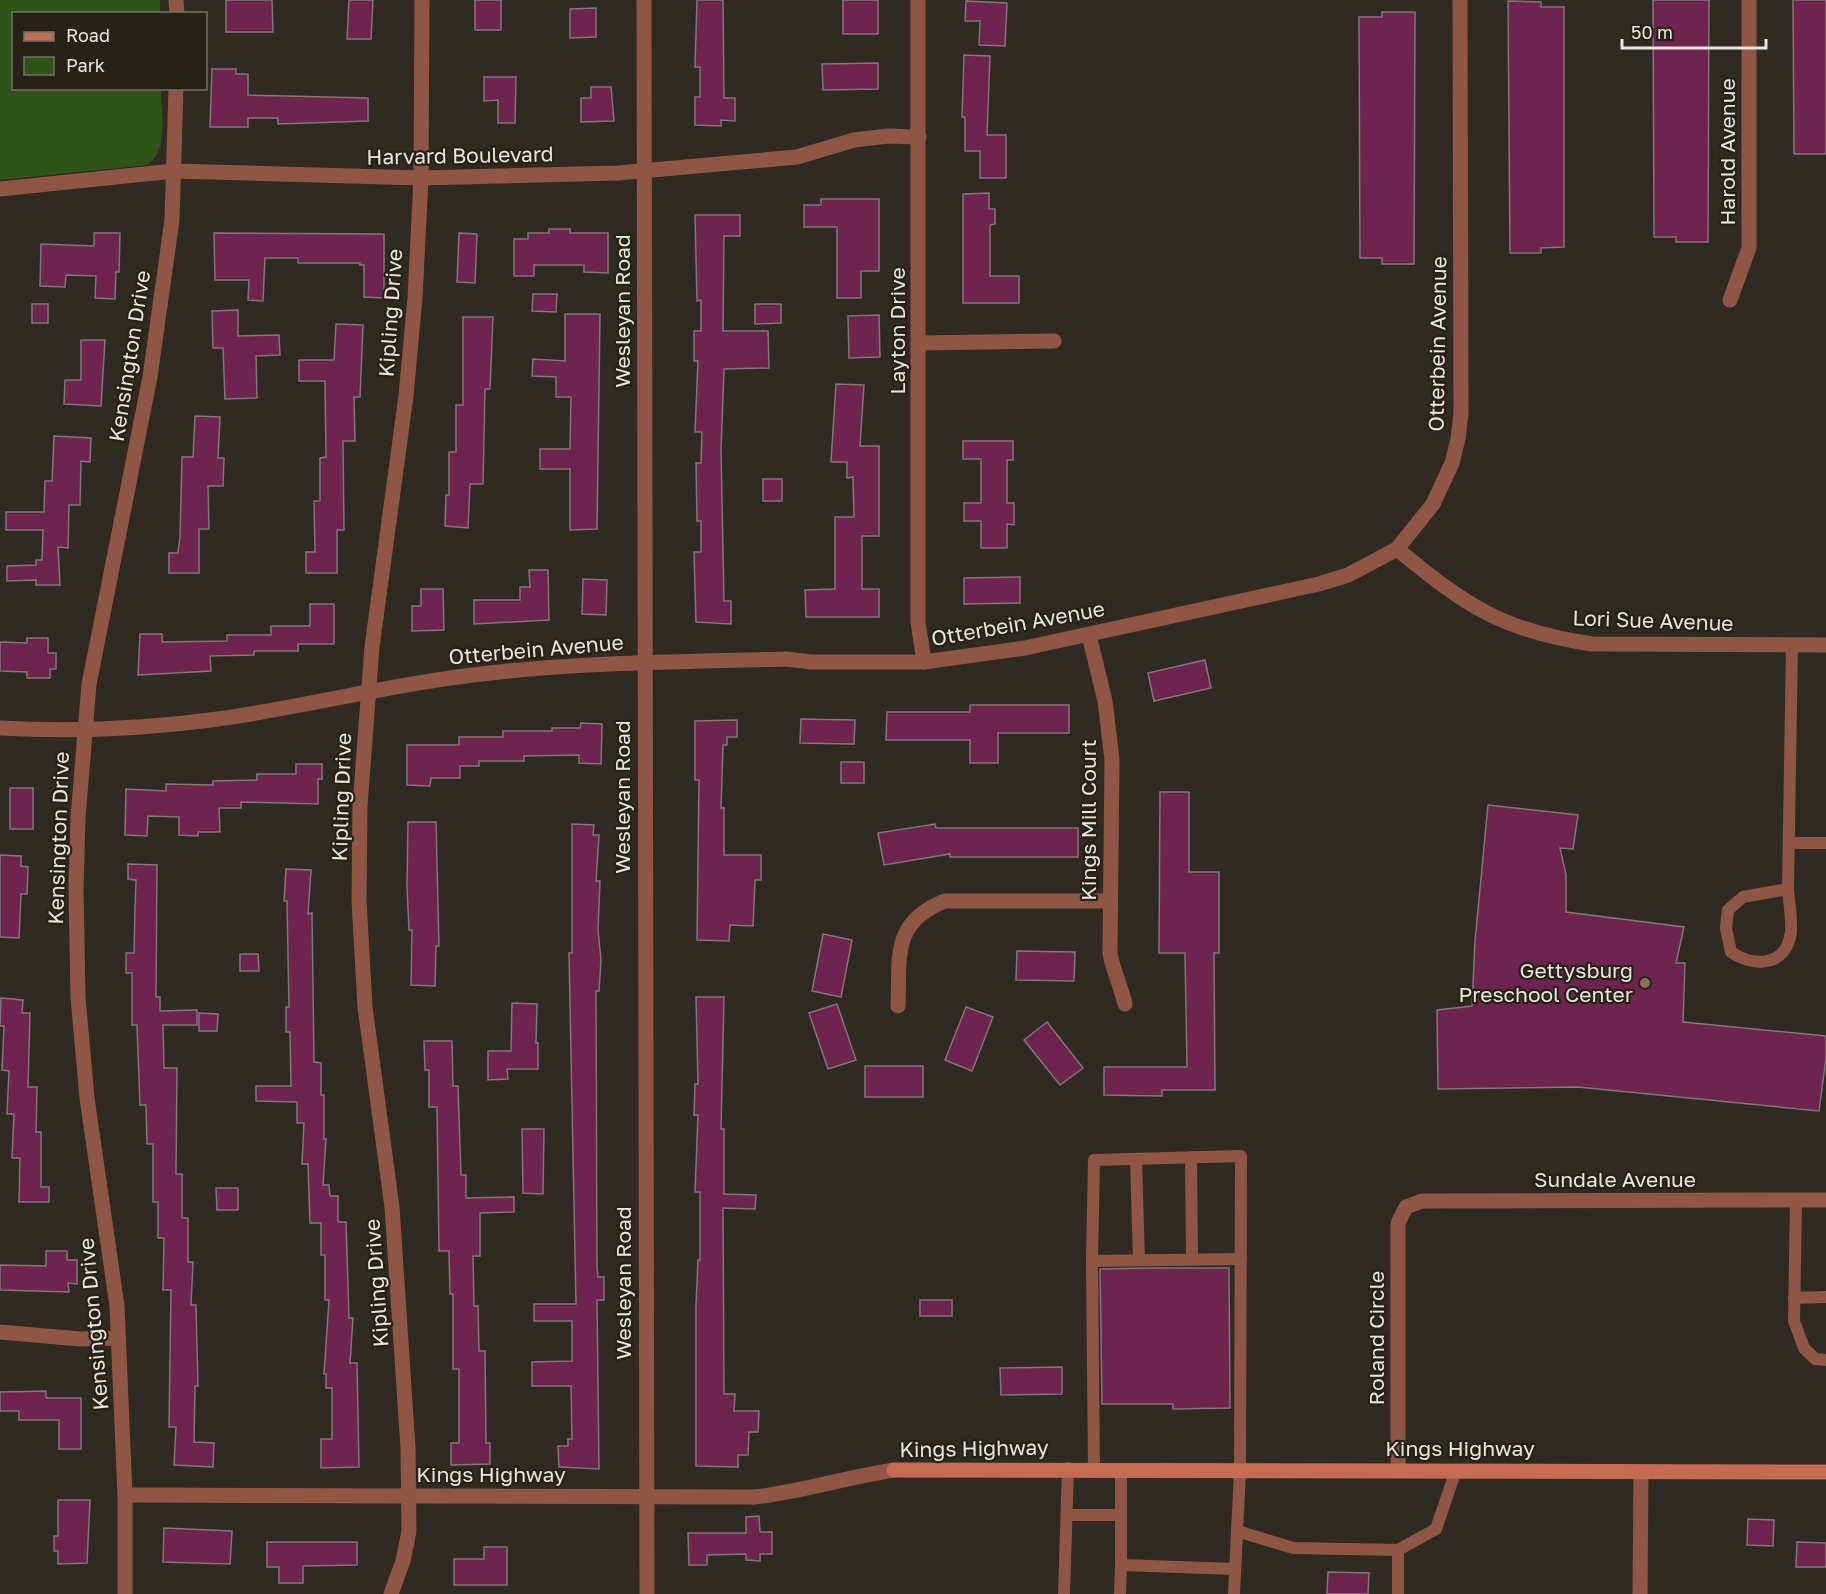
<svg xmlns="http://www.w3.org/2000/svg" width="1826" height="1594" font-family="'Golos Text',sans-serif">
<rect width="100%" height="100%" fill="#302b22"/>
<path fill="#2e5417" d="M0,0H160V13L14,14V88L161,89C161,112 169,149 148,165L0,180Z"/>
<g fill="#6f234f" stroke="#82757b" stroke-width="1.5">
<polygon points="226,0 272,0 273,32 226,32"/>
<polygon points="349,0 373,0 371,39 347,39"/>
<rect x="475" y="0" width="26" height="30"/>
<polygon points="697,0 723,0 724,98 735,98 735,121 721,120 721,126 695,125 695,97 700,97 700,67 695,67"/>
<rect x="843" y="0" width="35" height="34"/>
<polygon points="1653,0 1709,0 1708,242 1676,242 1676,237 1654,237"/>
<polygon points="1793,0 1826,0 1826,154 1794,154"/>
<polygon points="966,1 1007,3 1005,46 979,45 980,21 965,21"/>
<polygon points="1508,1 1541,2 1541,7 1564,7 1564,247 1541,248 1541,253 1510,253"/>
<polygon points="596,8 596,37 570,38 570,9"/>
<polygon points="1382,12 1415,12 1414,264 1382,264 1382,258 1360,258 1359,17 1382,17"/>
<polygon points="964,55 990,56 987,135 1006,135 1006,178 980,178 980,151 965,151 965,117 962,117"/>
<polygon points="878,63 878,89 823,90 822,64"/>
<polygon points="212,69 236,69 236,74 248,74 248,95 368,98 368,121 278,124 278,118 248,118 248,127 210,127"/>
<polygon points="484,77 516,77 515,123 498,123 498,100 484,101"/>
<polygon points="591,87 611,87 614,121 581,122 581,98 591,98"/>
<polygon points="989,193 989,209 995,209 995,224 990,225 990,276 1019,276 1019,303 963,303 963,194"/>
<polygon points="821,199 879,199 879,271 861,271 861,298 837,298 837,227 804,227 804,205 821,205"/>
<polygon points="695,215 740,215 740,236 724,236 723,331 768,331 769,368 724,369 721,451 724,601 731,601 731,624 696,622 694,552 701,552 701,521 697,521 696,463 701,463 702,432 695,432 698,361 694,361 694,331 701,331 701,300 697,301"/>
<polygon points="549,229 570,229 570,233 608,233 608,273 584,272 584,265 534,265 534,276 514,276 514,239 528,239 528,233 549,233"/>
<polygon points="94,233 120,233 119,272 116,272 115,299 95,298 96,276 66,275 65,287 40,286 41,244 94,246"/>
<polygon points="214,233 384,234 384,298 364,297 364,265 360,265 360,263 298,263 298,258 265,258 263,301 248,300 249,280 215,280"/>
<polygon points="459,233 477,234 475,283 457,282"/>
<polygon points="533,294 557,294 556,312 532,311"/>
<rect x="32" y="304" width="16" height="19"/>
<polygon points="755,304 781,304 781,323 755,324"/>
<polygon points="238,310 238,336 279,335 280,355 256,356 257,398 225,399 223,348 213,348 212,311"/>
<polygon points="565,314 600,314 597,529 570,530 570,469 540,469 540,449 570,449 571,397 556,397 556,377 532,376 533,359 565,361"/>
<polygon points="879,315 880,357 849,358 848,316"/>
<polygon points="463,317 493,317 490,389 485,389 483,484 470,484 468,528 445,526 446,495 449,495 449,452 456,452 456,405 463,405"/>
<polygon points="336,324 363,325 360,397 354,397 355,441 343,441 344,530 337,530 337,573 306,573 306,552 315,552 314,501 320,501 320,458 326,457 325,381 299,381 299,360 334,360"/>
<polygon points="81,340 105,340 101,406 64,404 65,380 81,380"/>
<polygon points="836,384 864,385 860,446 879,446 879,536 862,536 862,589 879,589 879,617 806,617 805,590 835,589 835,517 854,517 853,477 847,478 847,462 831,462"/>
<polygon points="195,416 220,417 218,458 224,458 223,486 208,486 209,529 199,529 199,573 169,573 169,553 178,553 180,537 182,457 193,457"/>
<polygon points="54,436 91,438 90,462 81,461 80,505 69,505 68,548 58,547 60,585 36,585 36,580 7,581 7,566 36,565 36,560 42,560 43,530 6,530 6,512 44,512 45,481 52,481"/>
<polygon points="963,441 1013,441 1013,460 1007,460 1007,503 1014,503 1014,525 1007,524 1007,548 981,548 981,521 964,521 964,503 981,503 981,459 963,459"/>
<rect x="763" y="479" width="19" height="22"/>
<polygon points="529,570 548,570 549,620 474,624 474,600 520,600 520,587 530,587"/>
<polygon points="1020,577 1020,603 964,604 964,578"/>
<polygon points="583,579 607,580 606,615 582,614"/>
<polygon points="421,589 443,589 444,630 412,631 412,606 421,606"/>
<polygon points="310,604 334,604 334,644 298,644 298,651 254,651 254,655 210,656 211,671 138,675 140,634 162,634 162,642 227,641 227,635 271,635 271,626 310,626"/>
<polygon points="27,638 48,638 48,653 56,653 56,669 50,669 50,678 27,678 27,672 0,671 0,642 27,643"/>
<polygon points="1205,660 1211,688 1154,701 1148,673"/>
<polygon points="970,705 1069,705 1069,733 998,733 998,763 970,763 970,740 886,740 887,712 970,712"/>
<polygon points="801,719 855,720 854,744 800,743"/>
<polygon points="737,720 737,737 727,737 727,745 723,745 721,808 724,808 724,855 761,855 761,880 755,880 753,926 730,925 729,941 697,940 699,780 695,780 695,721"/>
<polygon points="581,723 602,724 601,764 579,763 579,755 524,756 524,761 479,761 479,766 460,766 460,778 431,778 430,786 407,785 407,745 459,745 459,737 503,737 503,731 552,731 552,728 580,728"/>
<rect x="841" y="762" width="23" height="21"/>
<polygon points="296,764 322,764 322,779 318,779 318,804 241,802 241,808 219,808 220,832 198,832 198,836 179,835 179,817 148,816 147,836 125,835 126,789 166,791 166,784 213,785 213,781 257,780 257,774 296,774"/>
<rect x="10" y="788" width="23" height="41"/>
<polygon points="1160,792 1189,792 1189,872 1219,872 1219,953 1214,953 1215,1090 1162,1090 1162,1096 1104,1095 1104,1067 1187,1067 1185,953 1159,953"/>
<polygon points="1488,805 1578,815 1573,849 1560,848 1566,875 1566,912 1684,927 1676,963 1685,963 1683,1022 1826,1036 1826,1058 1819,1111 1578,1087 1438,1089 1437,1010 1472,1006 1475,941"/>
<polygon points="408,822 436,822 439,946 436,946 435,986 411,985 412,930 409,930 407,887"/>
<polygon points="572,824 594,825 593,835 599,835 596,881 600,881 598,930 601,960 599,991 596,991 597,1267 598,1277 604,1277 604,1300 597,1300 599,1469 559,1467 558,1446 568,1446 568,1439 572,1439 571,1386 532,1386 532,1362 572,1361 572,1321 534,1321 534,1304 576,1304 569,953 572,953"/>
<polygon points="935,824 936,828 1078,828 1078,857 950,857 950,854 884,865 878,833"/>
<polygon points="0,855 21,856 21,866 28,867 27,894 21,894 19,938 0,937"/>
<polygon points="128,864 157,865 156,997 160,997 160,1011 197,1010 197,1025 163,1025 164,1068 177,1068 176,1174 182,1174 182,1218 188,1218 188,1262 193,1262 191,1305 196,1305 198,1386 195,1386 194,1442 214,1443 213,1467 174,1465 176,1427 169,1427 171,1290 163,1290 164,1238 158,1238 158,1202 153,1202 153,1144 147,1144 146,1105 140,1105 137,1025 132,1025 132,973 126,973 126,953 134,953 135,909 136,880 128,879"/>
<polygon points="286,869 311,870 308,914 312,913 314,1062 321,1063 321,1095 324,1095 324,1139 326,1139 323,1185 329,1185 330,1196 338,1196 338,1222 346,1222 349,1318 353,1318 350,1363 357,1363 359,1467 321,1468 321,1439 332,1439 332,1388 326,1388 326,1374 324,1374 329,1300 325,1300 325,1255 321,1255 321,1223 310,1223 308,1164 302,1164 304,1123 297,1123 297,1102 256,1101 256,1086 291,1086 290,1032 286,1032 286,1007 289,1007 287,901 284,901"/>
<polygon points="823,934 852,940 841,997 812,991"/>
<polygon points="1017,951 1075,952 1074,981 1016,980"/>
<polygon points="240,954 258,954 259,971 240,971"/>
<polygon points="696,997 724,997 721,1129 724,1129 724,1194 756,1195 755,1209 723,1208 724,1394 735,1394 734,1411 759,1411 758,1432 749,1432 748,1455 738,1455 738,1467 696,1466 696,1305 698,1260 700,1260 700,1192 695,1192 698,1115 694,1115 695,1084 698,1084"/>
<polygon points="1,998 23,1000 22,1013 30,1013 28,1087 37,1087 36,1132 41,1132 41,1187 49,1187 49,1202 19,1202 20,1158 12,1158 14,1114 7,1114 9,1071 2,1070 4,1026 0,1026"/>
<polygon points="512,1003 537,1004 536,1043 538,1043 538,1069 507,1069 508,1079 488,1080 488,1051 511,1051"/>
<polygon points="837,1004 856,1060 828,1069 809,1013"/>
<polygon points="966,1007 993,1017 972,1071 945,1060"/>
<polygon points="199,1013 218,1014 217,1031 199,1031"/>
<polygon points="1047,1022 1083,1068 1060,1085 1024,1040"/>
<polygon points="424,1041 452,1041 453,1086 458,1086 461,1175 466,1175 466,1198 514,1197 514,1212 480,1213 480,1256 473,1256 474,1306 478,1306 479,1351 485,1351 486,1443 490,1443 490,1464 451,1465 451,1443 459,1443 459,1369 453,1369 453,1294 450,1294 449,1251 439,1251 437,1107 429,1107 429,1070 425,1070"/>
<rect x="865" y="1066" width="58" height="31"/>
<polygon points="522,1129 544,1129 543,1194 523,1193"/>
<polygon points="216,1188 238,1188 238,1210 217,1210"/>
<polygon points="46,1251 67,1251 67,1260 77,1260 77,1284 68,1283 69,1292 0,1290 0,1265 46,1266"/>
<polygon points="1152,1268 1229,1268 1230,1408 1173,1409 1173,1404 1102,1404 1100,1269"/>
<rect x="920" y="1300" width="32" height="16"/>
<polygon points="1062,1367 1062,1394 1001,1395 1000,1368"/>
<polygon points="46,1391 46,1398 81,1398 81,1449 59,1449 59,1420 19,1420 19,1411 0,1411 0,1392"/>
<polygon points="58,1500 90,1500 87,1563 58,1564 58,1551 54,1551 54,1536 58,1536"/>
<polygon points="759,1516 760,1532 772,1532 772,1554 760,1554 760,1561 746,1560 746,1554 707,1555 707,1565 689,1565 688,1533 746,1533 746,1517"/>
<polygon points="1748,1519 1774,1520 1773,1546 1747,1545"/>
<polygon points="164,1528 232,1531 230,1564 163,1562"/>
<polygon points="267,1542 357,1542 357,1565 303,1566 303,1583 279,1583 279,1567 267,1567"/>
<polygon points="1797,1542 1826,1543 1826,1567 1796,1567"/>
<polygon points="484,1547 507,1547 507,1585 454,1585 454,1559 484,1559"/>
<polygon points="1328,1572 1369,1573 1368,1594 1327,1594"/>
</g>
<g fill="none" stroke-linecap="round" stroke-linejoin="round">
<g stroke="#8f5646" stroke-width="12">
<polyline points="1789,843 1826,843"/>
<path d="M1788,889C1789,903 1792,918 1791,932C1787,966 1755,968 1731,952L1726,928L1728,910L1743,897L1788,889L1792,645"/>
<polyline points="1191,1157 1192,1259"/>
<polyline points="1136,1159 1139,1260"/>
<polyline points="1796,1200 1794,1321 1804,1348 1815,1359 1826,1360"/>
<polyline points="1092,1261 1094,1160 1241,1156 1240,1471 1234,1594"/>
<polyline points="1794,1298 1826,1297"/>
<polyline points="1094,1470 1092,1261 1241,1259"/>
<polyline points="1121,1470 1121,1565 1235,1569"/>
<polyline points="1067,1515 1121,1515"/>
<polyline points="1237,1531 1293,1548 1398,1550 1436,1529 1456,1470"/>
<polyline points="1398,1550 1398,1594"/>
<polyline points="1064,1594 1068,1468"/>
<polyline points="1120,1594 1121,1565"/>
</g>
<g stroke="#8f5646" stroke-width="15">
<polyline points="176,0 177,14"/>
<polyline points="644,0 647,1594"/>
<polyline points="918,0 918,622 924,662"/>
<polyline points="0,189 174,171 421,178 618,173 797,157 854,140 888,136 919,137"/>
<polyline points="1730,300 1749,248 1749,0"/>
<polyline points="919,343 1054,341"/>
<path d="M1397,549C1465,605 1502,631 1592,644L1826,645"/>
<path d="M1089,635L1105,701L1112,759L1110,953C1113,971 1121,986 1125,1004"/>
<path d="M0,728C73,732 145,729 218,719C291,709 364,691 437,680C553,662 670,662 786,659L811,662H924L1025,648L1319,584L1348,575L1397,549L1433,504L1452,463L1458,439L1461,413L1460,0"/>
<path d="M898,1006C900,958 891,922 945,901H1110"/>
<polyline points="0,1332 80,1339 118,1338"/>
<polyline points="1398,1470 1398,1223 1406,1207 1422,1201 1826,1200"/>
<path d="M125,1495L754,1497C802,1492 847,1477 894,1470"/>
<polyline points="125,1594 125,1495 117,1306 87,1098 78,997 76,888 78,818 89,684 150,377 172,220 176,88"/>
<polyline points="391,1594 403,1561 409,1531 408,1448 392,1207 365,1007 359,900 360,805 372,647 406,396 415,298 421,178 422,0"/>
<polyline points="1640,1594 1641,1472"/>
</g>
<polyline stroke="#c56b52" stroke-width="15" points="894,1470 1826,1472"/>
</g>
<circle fill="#8d6e63" stroke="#272218" stroke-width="2" cx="1645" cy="983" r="6"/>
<g text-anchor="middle" stroke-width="4.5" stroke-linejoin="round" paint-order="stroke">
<g font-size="21" fill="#e9e6e0" stroke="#272218">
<text transform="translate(1728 152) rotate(-90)" y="7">Harold Avenue</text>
<text transform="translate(460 156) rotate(-1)" y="7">Harvard Boulevard</text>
<text transform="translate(623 311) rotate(-90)" y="7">Wesleyan Road</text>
<text transform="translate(391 313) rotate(-86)" y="7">Kipling Drive</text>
<text transform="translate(898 331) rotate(-90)" y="7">Layton Drive</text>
<text transform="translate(1438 344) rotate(-89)" y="7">Otterbein Avenue</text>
<text transform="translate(130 356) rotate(-81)" y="7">Kensington Drive</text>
<text transform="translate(1653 621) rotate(2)" y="7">Lori Sue Avenue</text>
<text transform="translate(1018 624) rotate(-10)" y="7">Otterbein Avenue</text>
<text transform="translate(536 650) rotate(-5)" y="7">Otterbein Avenue</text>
<text transform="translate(342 797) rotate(-88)" y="7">Kipling Drive</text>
<text transform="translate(623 797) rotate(-90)" y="7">Wesleyan Road</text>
<text transform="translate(1089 820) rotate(-90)" y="7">Kings Mill Court</text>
<text transform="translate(59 838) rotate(-88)" y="7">Kensington Drive</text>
<text x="1615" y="1187">Sundale Avenue</text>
<text transform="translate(377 1283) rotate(-94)" y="7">Kipling Drive</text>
<text transform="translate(624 1283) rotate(-90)" y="7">Wesleyan Road</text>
<text transform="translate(94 1324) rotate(-95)" y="7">Kensington Drive</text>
<text transform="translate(1377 1338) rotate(-90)" y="7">Roland Circle</text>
<text transform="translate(974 1449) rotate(-1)" y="7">Kings Highway</text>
<text x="1460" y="1456">Kings Highway</text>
<text x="491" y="1482">Kings Highway</text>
</g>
<g font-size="21" fill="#e9e6e0" stroke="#272218" text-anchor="end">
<text x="1633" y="978">Gettysburg<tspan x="1633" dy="24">Preschool Center</tspan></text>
</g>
</g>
<rect x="12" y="12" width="195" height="78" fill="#272218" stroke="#757068" stroke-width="1.5"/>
<rect x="24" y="32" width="30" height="9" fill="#c56b52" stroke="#757068" stroke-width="1.5"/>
<text x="66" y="42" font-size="18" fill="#e9e6e0">Road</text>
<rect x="24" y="57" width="30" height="18" fill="#2e5417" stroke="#757068" stroke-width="1.5"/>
<text x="66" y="72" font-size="18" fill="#e9e6e0">Park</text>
<path d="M1622 39v9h144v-9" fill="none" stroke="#e9e6e0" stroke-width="3"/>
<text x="1631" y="39" font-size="18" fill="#e9e6e0" stroke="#272218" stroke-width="4.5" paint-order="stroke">50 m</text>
</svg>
